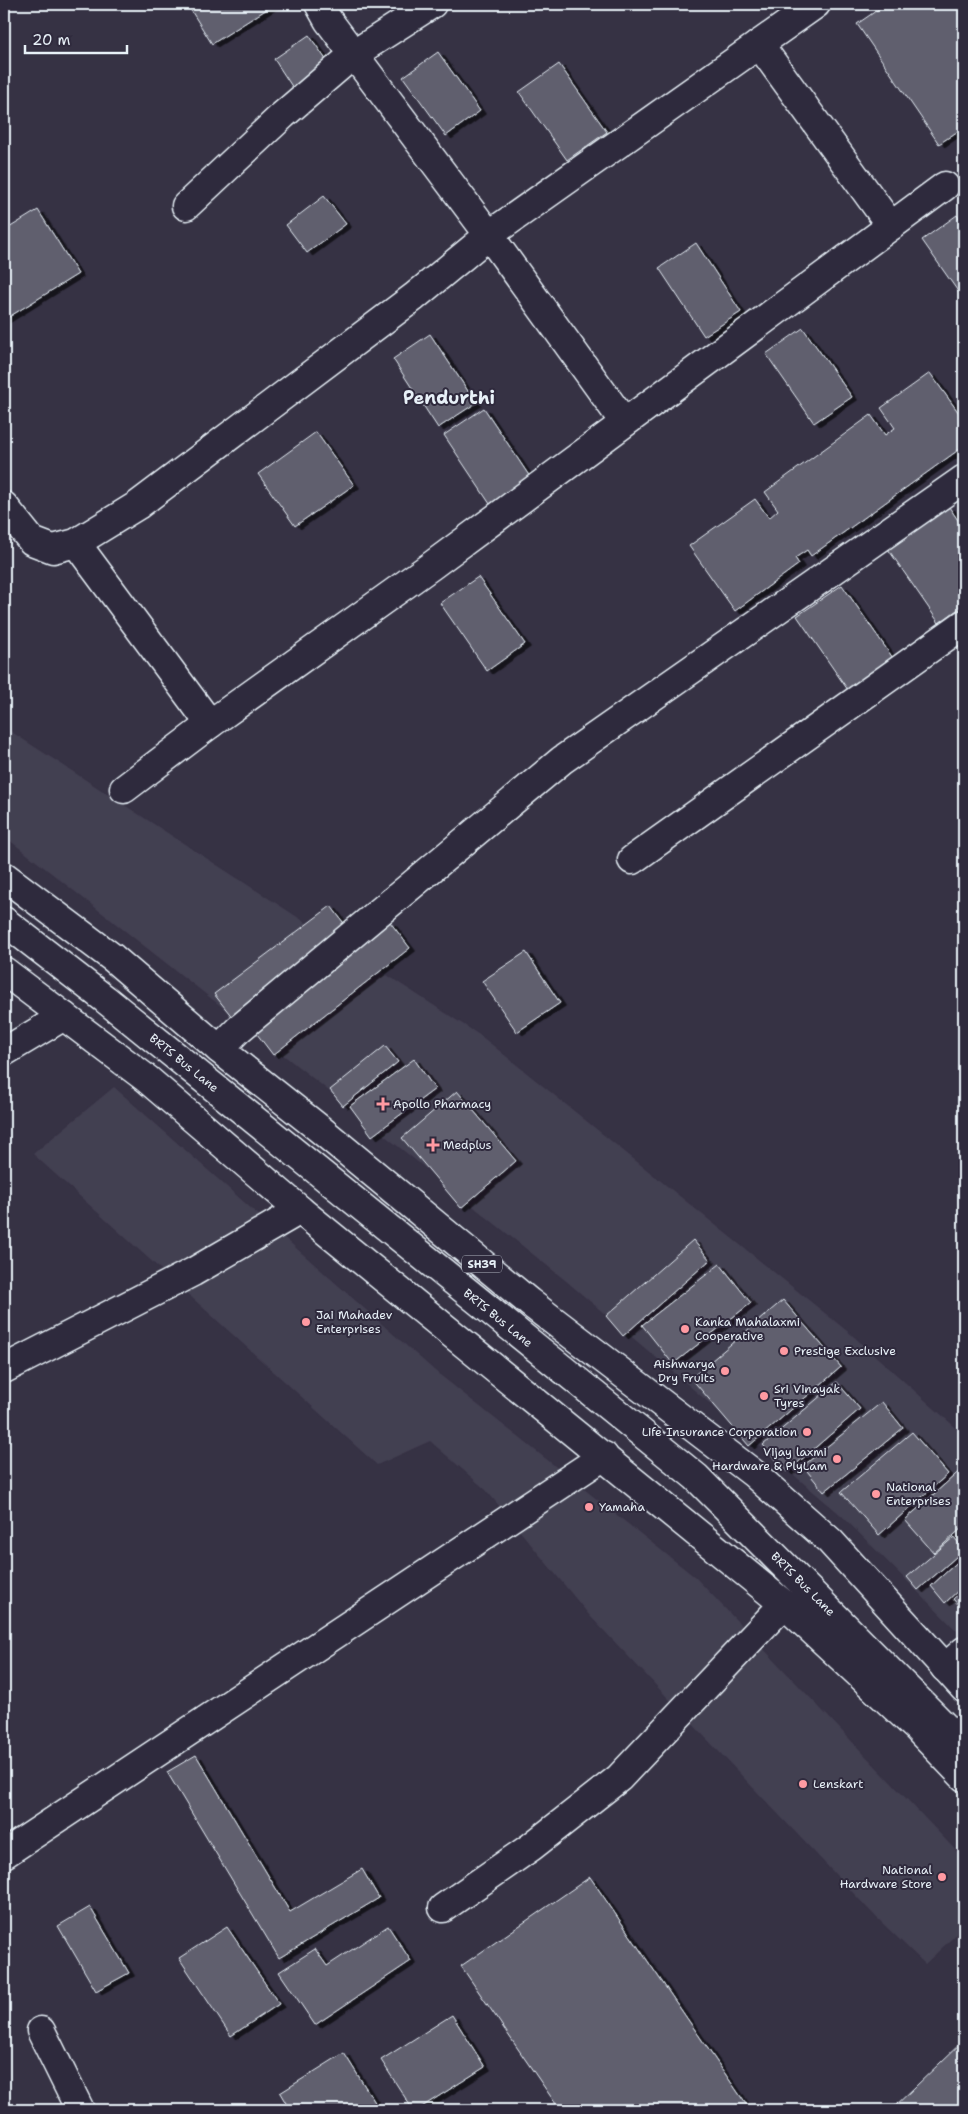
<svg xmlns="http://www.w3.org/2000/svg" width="968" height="2114" font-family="'Shantell Sans',sans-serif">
<defs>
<filter id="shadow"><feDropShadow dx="5.5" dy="3" stdDeviation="0" flood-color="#0009"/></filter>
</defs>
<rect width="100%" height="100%" fill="#363244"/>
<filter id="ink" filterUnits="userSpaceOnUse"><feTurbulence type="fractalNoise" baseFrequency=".02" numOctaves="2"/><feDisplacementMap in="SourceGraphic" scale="10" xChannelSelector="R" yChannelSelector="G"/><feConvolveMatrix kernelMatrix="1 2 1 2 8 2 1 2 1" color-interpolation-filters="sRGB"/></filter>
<g filter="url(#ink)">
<g fill="#433f51">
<polygon points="4,727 481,1036 852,1335 964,1435 964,1638 842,1516 565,1280 319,1083 4,836"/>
<polygon points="114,1087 435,1371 695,1577 964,1859 964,1927 925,1964 876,1917 590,1616 486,1490 430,1441 377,1465 33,1154"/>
</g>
<g fill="#605e6e" stroke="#e8f1f8" filter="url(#shadow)">
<polygon points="187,4 275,4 212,44"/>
<polygon points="886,4 964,4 964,127 939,144 857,24"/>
<polygon points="309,35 329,64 293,88 274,59"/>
<polygon points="438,52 480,111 446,136 403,77"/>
<polygon points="559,64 607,132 567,160 519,92"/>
<polygon points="324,196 346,224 307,253 286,225"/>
<polygon points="38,210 78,274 4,320 4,231"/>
<polygon points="957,215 964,226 964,300 922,240"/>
<polygon points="696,243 741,312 704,336 659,268"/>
<polygon points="803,328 852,397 814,423 766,354"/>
<polygon points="430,334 476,403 438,428 393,359"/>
<polygon points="930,373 964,420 964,446 811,556 807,550 795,558 799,564 735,611 689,546 755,499 769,518 778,510 765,492 871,415 885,435 895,428 881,408"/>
<polygon points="484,408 530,477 490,504 444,435"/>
<polygon points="316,432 354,485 295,526 258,474"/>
<polygon points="949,507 964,529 964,605 939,623 888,549"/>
<polygon points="478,577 525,644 487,671 440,603"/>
<polygon points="842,585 895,661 850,693 797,616"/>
<polygon points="331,906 349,930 233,1018 214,994"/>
<polygon points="390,922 410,948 273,1055 254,1030"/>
<polygon points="526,952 560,1003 517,1032 482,981"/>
<polygon points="385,1046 398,1062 343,1106 330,1090"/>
<polygon points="414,1059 435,1089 372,1136 350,1106"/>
<polygon points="457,1091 516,1161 461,1208 402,1138"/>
<polygon points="693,1240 710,1260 623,1336 606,1316"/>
<polygon points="720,1264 751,1303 673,1364 642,1325"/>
<polygon points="783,1300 841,1367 749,1446 691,1378"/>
<polygon points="837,1382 860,1409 787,1472 763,1445"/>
<polygon points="882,1402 903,1428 824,1492 803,1466"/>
<polygon points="912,1432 948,1474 879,1535 841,1492"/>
<polygon points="964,1467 964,1526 934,1553 905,1520"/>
<polygon points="954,1537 964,1550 918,1590 907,1577"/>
<polygon points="964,1556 964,1585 945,1603 931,1586"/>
<polygon points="964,1589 964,1611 953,1599"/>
<polygon points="196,1755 290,1912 362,1869 379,1898 279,1958 167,1772"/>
<polygon points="590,1877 750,2110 560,2110 461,1966"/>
<polygon points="90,1907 129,1973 96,1991 58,1926"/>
<polygon points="388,1926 411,1961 315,2025 279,1972 315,1949 327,1966"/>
<polygon points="227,1927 279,2004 231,2036 179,1958"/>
<polygon points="452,2015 485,2067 417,2110 413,2110 381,2060"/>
<polygon points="964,2040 964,2110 891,2110"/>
<polygon points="344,2053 376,2104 367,2110 290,2110 280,2093"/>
</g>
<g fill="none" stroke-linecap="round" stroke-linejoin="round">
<g stroke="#e8f1f8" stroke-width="31">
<g id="minor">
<polyline points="319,4 328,20 489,235 624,422"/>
<polyline points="759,44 891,226"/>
<polyline points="186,206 283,115 354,54 432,4"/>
<polyline points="4,506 32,541 53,549 76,543 138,505 414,297 489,235 816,4"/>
<polyline points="76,543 210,724"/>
<polyline points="124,789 210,724 431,566 945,186"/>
<polyline points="632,860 964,624"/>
<polyline points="219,1049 239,1029 562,760 964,479"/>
<polyline points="4,1052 64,1016"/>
<polyline points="4,1369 193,1272 300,1210"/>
<polyline points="945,1668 964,1651"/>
<polyline points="4,1854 604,1456"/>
<polyline points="443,1908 531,1847 619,1778 784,1604"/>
<polyline points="41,2031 80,2110"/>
</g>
</g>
<g stroke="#e8f1f8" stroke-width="31">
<g id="major">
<polyline points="4,876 113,958 219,1049 321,1130 529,1302 753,1473 830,1541 964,1688"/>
<polyline points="4,921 105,999 696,1477 964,1746"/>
<polyline points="4,971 147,1079 300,1210 784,1604 918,1729 964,1777"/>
</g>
</g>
<use href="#minor" stroke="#2f2a3d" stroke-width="28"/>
<use href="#major" stroke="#2f2a3d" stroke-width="28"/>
</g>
</g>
<g fill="#ff9aa2" stroke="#2f2a3d" stroke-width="2">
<path d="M380.5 1096.5h5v5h5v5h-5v5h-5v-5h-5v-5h5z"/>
<path d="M430.5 1137.5h5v5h5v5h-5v5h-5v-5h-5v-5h5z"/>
<circle cx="306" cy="1322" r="5"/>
<circle cx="685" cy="1329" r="5"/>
<circle cx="784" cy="1351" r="5"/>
<circle cx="725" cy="1371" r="5"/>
<circle cx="764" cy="1396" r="5"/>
<circle cx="807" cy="1432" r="5"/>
<circle cx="837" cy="1459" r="5"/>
<circle cx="876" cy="1494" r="5"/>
<circle cx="589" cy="1507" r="5"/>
<circle cx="803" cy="1784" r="5"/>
<circle cx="942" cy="1877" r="5"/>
</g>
<g text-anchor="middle" stroke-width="4" stroke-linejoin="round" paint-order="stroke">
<rect fill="#2f2a3d" stroke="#b0b5c0" stroke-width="1" x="462" y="1255.5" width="40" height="17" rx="4"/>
<g font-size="11" font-weight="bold" fill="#e8f1f8">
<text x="482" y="1268">SH39</text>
</g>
<g font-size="12" fill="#e8f1f8" stroke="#2f2a3d">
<text transform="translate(184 1063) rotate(39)" y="4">BRTS Bus Lane</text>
<text transform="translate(498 1318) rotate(39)" y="4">BRTS Bus Lane</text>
<text transform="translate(803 1584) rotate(45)" y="4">BRTS Bus Lane</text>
</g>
<g font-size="12" fill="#e8f1f8" stroke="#2f2a3d" text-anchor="start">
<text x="393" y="1108">Apollo Pharmacy</text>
<text x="443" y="1149">Medplus</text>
<text x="316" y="1319">Jai Mahadev<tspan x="316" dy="14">Enterprises</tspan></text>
<text x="695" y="1326">Kanka Mahalaxmi<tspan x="695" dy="14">Cooperative</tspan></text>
<text x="794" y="1355">Prestige Exclusive</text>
<text x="715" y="1368" text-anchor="end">Aishwarya<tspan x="715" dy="14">Dry Fruits</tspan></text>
<text x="774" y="1393">Sri Vinayak<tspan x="774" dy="14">Tyres</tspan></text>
<text x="797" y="1436" text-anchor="end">Life Insurance Corporation</text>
<text x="827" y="1456" text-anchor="end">Vijay laxmi<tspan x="827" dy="14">Hardware &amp; PlyLam</tspan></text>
<text x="886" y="1491">National<tspan x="886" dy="14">Enterprises</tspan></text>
<text x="599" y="1511">Yamaha</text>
<text x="813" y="1788">Lenskart</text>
<text x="932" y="1874" text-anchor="end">National<tspan x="932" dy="14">Hardware Store</tspan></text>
</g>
<g font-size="18" font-weight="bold" fill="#e8f1f8" stroke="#2f2a3d">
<text x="449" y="404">Pendurthi</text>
</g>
</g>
<rect width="968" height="2114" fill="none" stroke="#2f2a3d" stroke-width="20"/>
<rect x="10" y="10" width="948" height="2094" fill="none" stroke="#e8f1f8" stroke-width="2" filter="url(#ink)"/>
<path d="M25 45v8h102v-8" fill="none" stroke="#e8f1f8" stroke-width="2.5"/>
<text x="32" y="45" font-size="15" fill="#e8f1f8" stroke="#2f2a3d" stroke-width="4" paint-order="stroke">20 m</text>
</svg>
